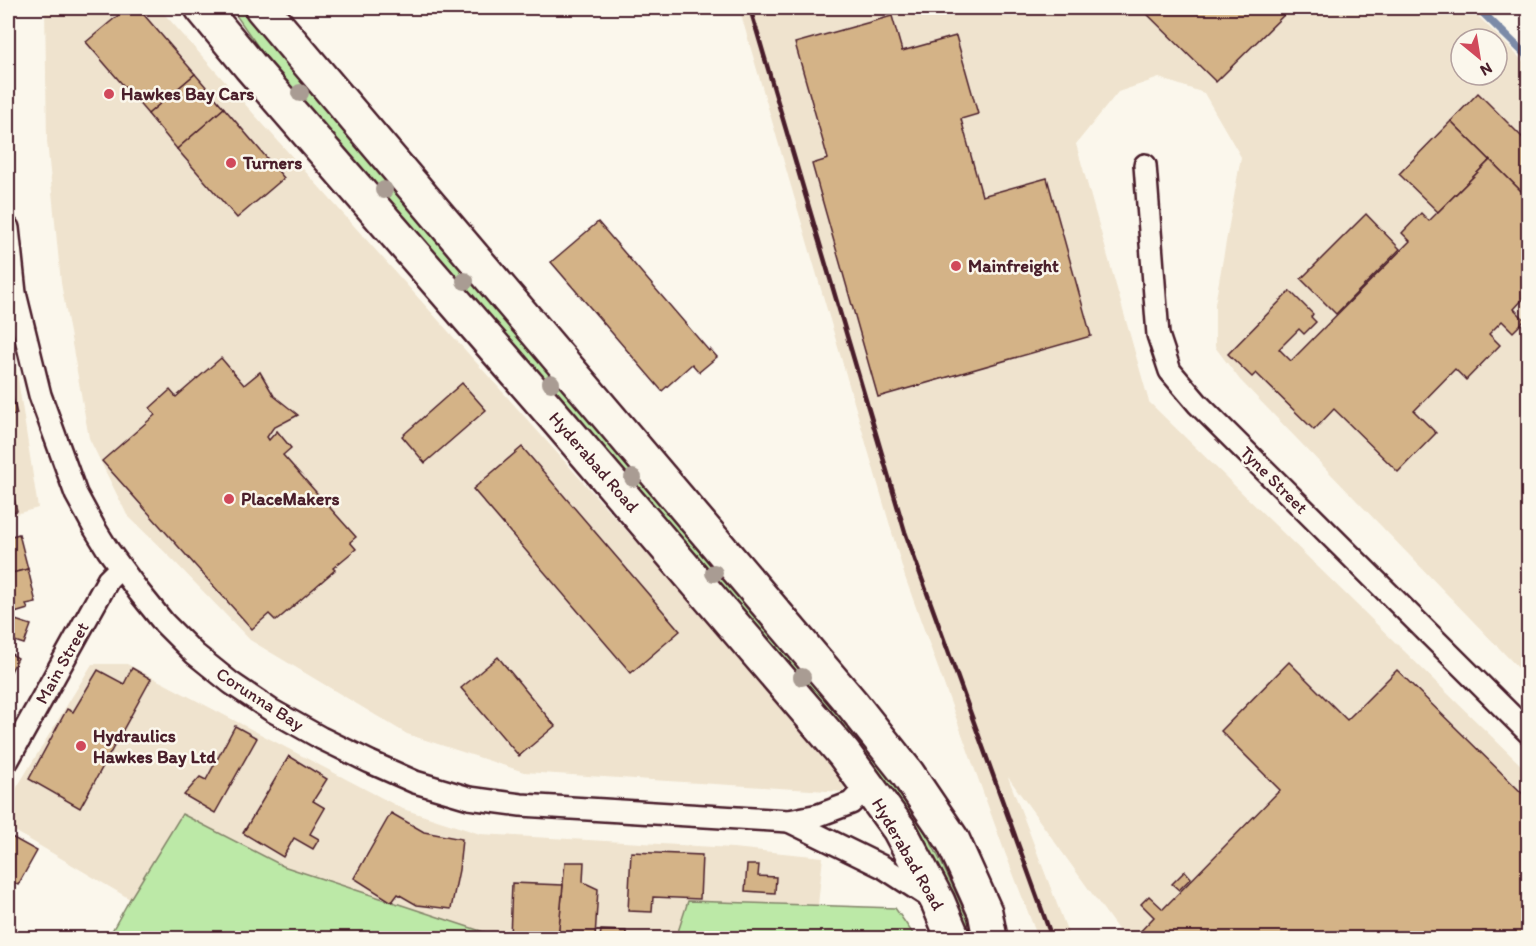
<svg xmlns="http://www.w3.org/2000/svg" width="1536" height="946" font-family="Itim,sans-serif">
<rect width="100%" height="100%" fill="#fbf7ec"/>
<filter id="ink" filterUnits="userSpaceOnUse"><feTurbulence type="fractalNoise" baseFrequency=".0167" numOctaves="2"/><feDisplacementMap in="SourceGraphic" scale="12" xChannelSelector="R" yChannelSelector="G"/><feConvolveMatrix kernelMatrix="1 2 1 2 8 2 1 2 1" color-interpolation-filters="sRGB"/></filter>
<g filter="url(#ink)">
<g fill="#efe3ce" fill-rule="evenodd">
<polygon points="45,8 159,8 848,778 843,792 524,772 407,734 250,640 172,559 127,515 89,438 61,283 47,141"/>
<path d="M739,8H1470L1528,66V678L1240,380L1215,347V304L1241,157L1204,93L1159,78L1118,92L1076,144L1149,402L1528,772V938H1124L1008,777L1070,938H1038L1004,850L905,577ZM1461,39H1497V75H1461Z"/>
<polygon points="8,315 38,508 8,516"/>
<polygon points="92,664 127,664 403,809 480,834 733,848 823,857 818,905 688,901 676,938 499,938 283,866 182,814 130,899 8,827 8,802"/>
</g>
<g fill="#bce9a7" stroke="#838469" stroke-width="1.5">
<path d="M231,8H244L807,671C850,725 895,778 929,839C947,871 961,905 976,938H967L943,884L282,81Z"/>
<polygon points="182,814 283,866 502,938 108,938 130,899"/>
<polygon points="688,901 895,908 916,938 676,938"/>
</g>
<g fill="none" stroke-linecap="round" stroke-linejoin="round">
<polyline stroke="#7c8ba8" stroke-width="8" points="1478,8 1528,57"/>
</g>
<g fill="#d4b387" stroke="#4a1f2b" stroke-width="1.5">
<polygon points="127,8 138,8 195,74 148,114 86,42"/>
<polygon points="1141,8 1291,8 1216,82"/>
<polygon points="892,16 902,51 956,36 978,114 961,119 982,196 1047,178 1091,336 878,397 812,164 828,159 795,43"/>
<polygon points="195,74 224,108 177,149 148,114"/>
<polygon points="1478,93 1528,143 1528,198 1451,121"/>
<polygon points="224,108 284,178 237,218 177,149"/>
<polygon points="1451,121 1490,160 1438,212 1399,174"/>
<polygon points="1490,160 1528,198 1528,301 1525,297 1514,309 1525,320 1513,332 1502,321 1489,334 1500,345 1466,380 1455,369 1414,411 1436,433 1398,472 1334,409 1314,430 1256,373 1252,377 1228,354 1290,291 1313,314 1311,317 1316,322 1304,334 1299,329 1279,349 1291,361 1410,241 1402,233 1421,213 1429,221"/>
<polygon points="1366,214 1400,249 1336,314 1301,279"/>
<polygon points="598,222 709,351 710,349 717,357 699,372 692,364 662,391 551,262"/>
<polygon points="221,358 244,385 260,372 274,396 298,415 273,428 267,437 269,440 277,431 291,448 283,455 356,537 350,542 356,549 333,568 335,570 276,621 269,614 252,629 102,461 155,415 150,408 170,390 176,397"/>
<polygon points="8,379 17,414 8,417"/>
<polygon points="462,383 486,410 425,463 402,436"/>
<polygon points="522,447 680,631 631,673 473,489"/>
<polygon points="8,472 17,511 8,513"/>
<polygon points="8,534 8,537 19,534 28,569 8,574"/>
<polygon points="28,569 36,603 26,605 28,609 8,615 8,574"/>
<polygon points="9,618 31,625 24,644 8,639 8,623"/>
<polygon points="8,652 18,658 8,677"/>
<polygon points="498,657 555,726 519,756 461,688"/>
<polygon points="1289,662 1347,720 1397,670 1528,799 1528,938 1136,938 1135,937 1154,917 1141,904 1149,896 1163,909 1280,790 1221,731"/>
<polygon points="132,668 151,679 80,808 29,779 67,709 73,712 98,670 124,684"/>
<polygon points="235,726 257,738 215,813 184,795 200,777 206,780"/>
<polygon points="289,756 327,779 313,801 325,808 310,834 319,839 313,849 294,838 283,857 243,833"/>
<polygon points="391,813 424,832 462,839 459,870 451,909 417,905 398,894 392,902 354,878"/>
<polygon points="8,835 37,851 18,885 8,879"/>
<polygon points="631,852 702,855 700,899 653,897 652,912 628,911"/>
<polygon points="565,862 584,862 583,882 598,889 595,938 558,938"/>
<polygon points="747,865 759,865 758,876 776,877 775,893 745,891"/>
<polygon points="1185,871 1191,878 1179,890 1172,884"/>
<polygon points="512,883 563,885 558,938 510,938"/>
<polygon points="601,930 626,931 626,938 600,938"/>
</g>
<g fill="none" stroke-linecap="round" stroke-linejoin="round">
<g stroke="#4a1f2b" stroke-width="26">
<g id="street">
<polyline points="1145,165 1158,335 1170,371 1198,404 1528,732"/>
<polyline points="8,228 15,293 40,395 76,494 95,529 108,550 139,592 164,623 195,654 231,683 271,710 321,738 370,762 415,782 469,798 521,805 789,821 819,815 851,803 868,785"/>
<polyline points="8,760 108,580 120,568"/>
<polyline points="789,821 883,867 934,900"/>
</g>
</g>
<g stroke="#4a1f2b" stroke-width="38">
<g id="highway">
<polyline points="202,8 250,66 554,416 844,754 899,829 938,902 953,938"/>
<polyline points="262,8 853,705 907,773 953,841 985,912 990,938"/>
</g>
</g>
<use href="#street" stroke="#fbf7ec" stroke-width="21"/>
<use href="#highway" stroke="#fbf7ec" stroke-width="33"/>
<polyline stroke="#4a1f2b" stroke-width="4.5" points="750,8 905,532 1052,938"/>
</g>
<g fill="#a99c93">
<circle cx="300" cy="93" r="9"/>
<circle cx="384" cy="190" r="9"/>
<circle cx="465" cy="281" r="9"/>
<circle cx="551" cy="383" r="9"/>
<circle cx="633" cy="478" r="9"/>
<circle cx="714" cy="573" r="9"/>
<circle cx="802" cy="677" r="9"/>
</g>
</g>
<g fill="#d1495b" stroke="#fbf7ec" stroke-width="2">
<circle cx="109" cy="94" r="6"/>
<circle cx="231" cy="163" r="6"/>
<circle cx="956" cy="266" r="6"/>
<circle cx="229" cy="499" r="6"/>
<circle cx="81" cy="746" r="6"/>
</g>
<g text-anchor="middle" stroke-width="5" stroke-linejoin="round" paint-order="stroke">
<g font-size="18" font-weight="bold" fill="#4a1f2b" stroke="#fbf7ec" text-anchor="start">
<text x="121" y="100">Hawkes Bay Cars</text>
<text x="243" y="169">Turners</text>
<text x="968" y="272">Mainfreight</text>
<text x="241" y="505">PlaceMakers</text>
<text x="93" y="742">Hydraulics<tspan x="93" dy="21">Hawkes Bay Ltd</tspan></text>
</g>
<g font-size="18" fill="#4a1f2b" stroke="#fbf7ec">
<text transform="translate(594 462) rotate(49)" y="6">Hyderabad Road</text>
<text transform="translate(1274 480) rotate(45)" y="6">Tyne Street</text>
<text transform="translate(62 663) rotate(-61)" y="6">Main Street</text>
<text transform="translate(260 699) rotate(33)" y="6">Corunna Bay</text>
<text transform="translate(908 854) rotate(60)" y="6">Hyderabad Road</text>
</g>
</g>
<rect width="1536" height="946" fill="none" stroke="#fbf7ec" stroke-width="30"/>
<rect x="15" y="15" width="1506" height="916" fill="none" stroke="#4a1f2b" stroke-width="2" filter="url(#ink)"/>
<g transform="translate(1479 57) rotate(150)"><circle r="28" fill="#fbf7ec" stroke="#b4a19f" stroke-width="1.5"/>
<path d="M0-4.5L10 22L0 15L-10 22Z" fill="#d1495b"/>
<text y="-9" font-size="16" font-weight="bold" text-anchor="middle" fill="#4a1f2b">N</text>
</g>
</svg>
